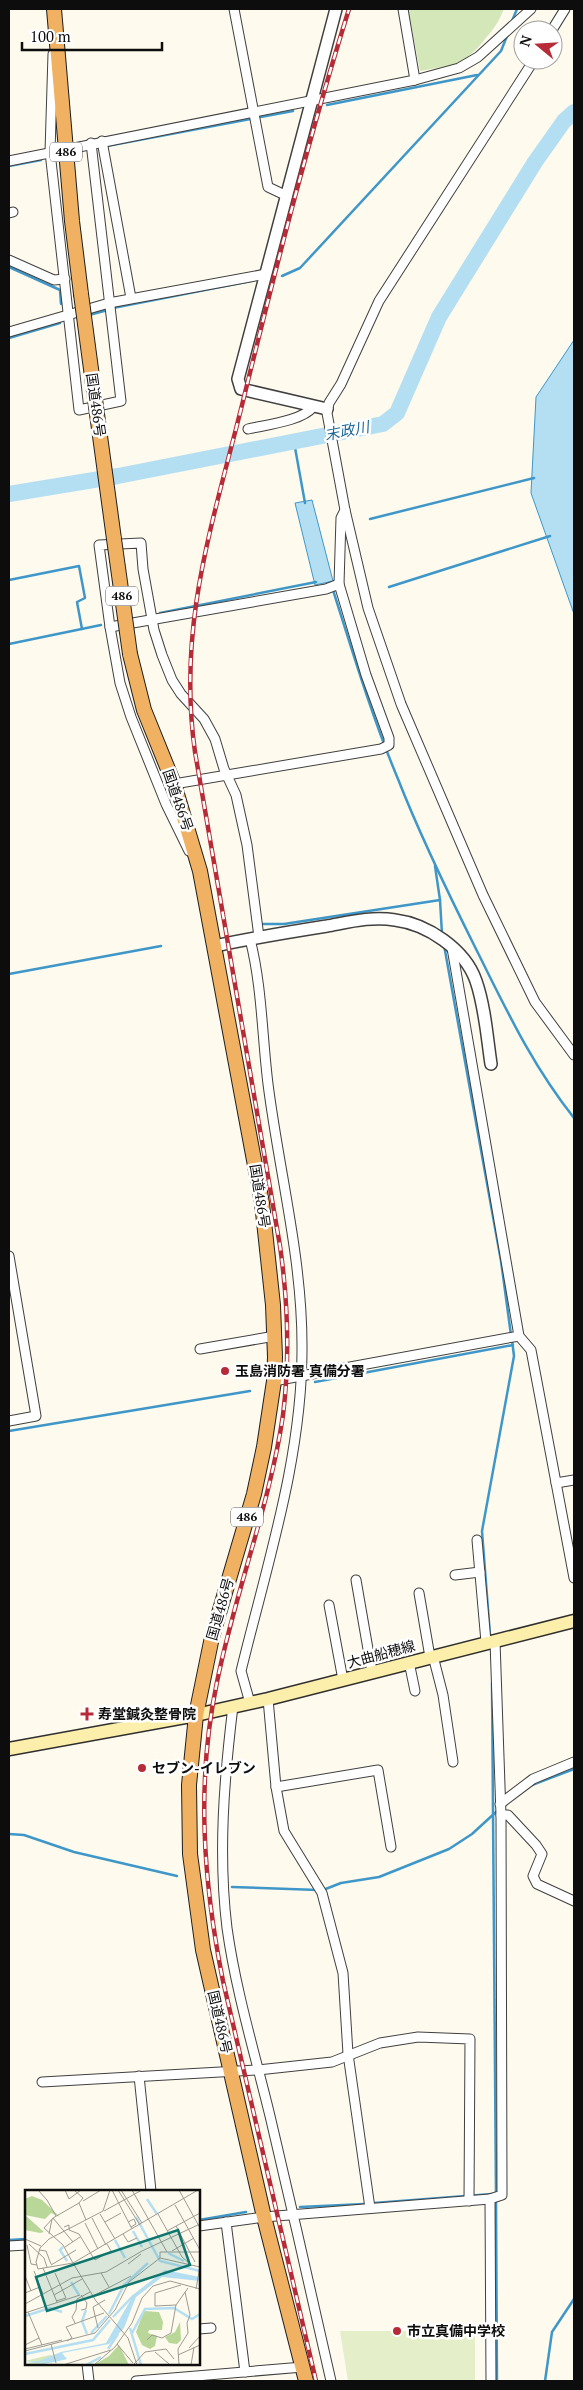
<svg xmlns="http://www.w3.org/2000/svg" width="583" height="2390" font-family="'PT Serif','Noto Sans JP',serif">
<rect width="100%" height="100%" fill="#fefaed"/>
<path fill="#d3e7b9" d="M408,9H504C499,21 494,29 485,39C464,66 452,65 420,71Z"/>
<polygon fill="#e4efca" points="340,2331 475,2331 475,2381 348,2381"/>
<g fill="#b4dff3" stroke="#3e97c8">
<polygon points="574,340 574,614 531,493 536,397"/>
<polygon points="312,500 333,581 315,585 295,503"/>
</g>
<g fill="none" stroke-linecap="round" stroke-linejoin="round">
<g stroke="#3e97c8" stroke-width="2.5">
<polyline points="512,21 517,9"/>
<polyline points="327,105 477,75"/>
<polyline points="107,146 293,111"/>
<polyline points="9,166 41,160"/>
<polyline points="9,267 60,290 61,304"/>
<polyline points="282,276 300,268 501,51 507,36"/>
<polyline points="113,308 251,281"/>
<polyline points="89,315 108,310"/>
<polyline points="9,338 60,323"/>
<polyline points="294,442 305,503"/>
<polyline points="370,519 534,478"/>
<polyline points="9,580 79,566 85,598 77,602 82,629"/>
<polyline points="389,587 550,536"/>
<path d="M333,590C353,653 372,717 398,779C421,838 449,895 477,951C507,1011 532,1065 574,1118"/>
<polyline points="160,613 316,582"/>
<polyline points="9,644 101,625"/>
<polyline points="435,866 440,900 442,934"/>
<polyline points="261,924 284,924 440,900"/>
<polyline points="444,945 501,1261 511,1335"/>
<polyline points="9,974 161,946"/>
<polyline points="315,1382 513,1345"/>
<polyline points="9,1431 250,1391"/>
<polyline points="490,1635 482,1531 514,1356 512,1340"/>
<polyline points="492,1683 496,2195"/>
<polyline points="532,1785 574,1769"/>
<polyline points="9,1834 24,1835 74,1852 177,1876"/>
<polyline points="232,1887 318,1890"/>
<polyline points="323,1890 341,1883 379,1877 449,1849 472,1834 496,1812"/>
<polyline points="496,2200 497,2381"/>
<polyline points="374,2203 492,2194"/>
<polyline points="300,2207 364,2204"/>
<polyline points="199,2220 246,2212"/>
<polyline points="9,2240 26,2239"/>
<polyline points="545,2381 552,2332 574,2299"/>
</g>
<polyline stroke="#b4dff3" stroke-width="16" points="9,494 118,476 383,424 397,413 439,317 535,162 564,121 574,112"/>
<g stroke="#404040" stroke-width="11">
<g id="minor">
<polyline points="234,9 268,187 287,196"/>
<polyline points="403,9 415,80"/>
<polyline points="552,30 565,9"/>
<polyline points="53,54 50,152 79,410 121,401 91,143"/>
<polyline points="534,60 379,301 341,384 329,403 327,413 345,510 368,608 401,704 483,895 535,1002 574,1055"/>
<polyline points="102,141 131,298"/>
<polyline points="9,161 415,80 459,68 478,57 531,9"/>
<polyline points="9,213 13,212"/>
<polyline points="9,260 54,280 65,279"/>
<polyline points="9,332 109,303 266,274"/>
<path d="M248,429C265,425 302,421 313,407"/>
<polyline points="110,627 326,589 339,584"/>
<polyline points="174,784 381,749 389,745 389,738 366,675 339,584 341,518 345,510"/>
<polyline points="189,851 166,804 131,717 120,683 110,627 99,545 141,543 143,569 154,630 162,655 172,680 181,694 204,719 215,739 224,769 236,795 247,845 259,937"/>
<path d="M250,939C262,986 262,1035 268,1084C279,1171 302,1257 302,1345C303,1456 267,1564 241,1671L250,1703"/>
<polyline points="452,948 519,1336 531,1350 574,1578"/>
<polyline points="9,1256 36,1416 9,1421"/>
<polyline points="200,1349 275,1336"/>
<polyline points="274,1381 519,1336"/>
<polyline points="556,1483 574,1480"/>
<polyline points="477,1540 486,1642"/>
<polyline points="455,1575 480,1572"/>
<polyline points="356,1580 372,1672"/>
<polyline points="419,1593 430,1657"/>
<polyline points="329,1605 343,1680"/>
<polyline points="495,1641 501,1815 508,1815 536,1845 542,1854 533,1876 537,1884 574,1901"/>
<polyline points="433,1656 443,1695 453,1762"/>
<polyline points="409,1662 415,1691"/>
<polyline points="268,1699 276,1787 284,1831 322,1893 343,1973 348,2054 370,2208"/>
<path d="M233,1706C224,1780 218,1854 227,1928C236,1992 255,2054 270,2116C291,2204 311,2293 331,2381"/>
<polyline points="276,1787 378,1770 391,1847"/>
<polyline points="500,1804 533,1779 574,1762"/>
<polyline points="139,2076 151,2191"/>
<polyline points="42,2082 258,2070 332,2062 380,2043 418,2037 470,2039 469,2201"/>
<polyline points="226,2222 245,2372"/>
<polyline points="199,2226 264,2217 490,2199"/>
<polyline points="9,2246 26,2245"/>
<polyline points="199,2329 211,2328"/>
<polyline points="87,2364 89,2381"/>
<polyline points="136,2381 303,2367"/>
<polyline points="491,2381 490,2199 502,2195 501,1815"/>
</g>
</g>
<g stroke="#404040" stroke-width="14">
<g id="tertiary">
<polyline points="327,409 241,389 238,379 336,9"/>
<path d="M215,946C252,938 289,932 327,926C349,922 372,916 395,920C427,924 465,949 476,981C485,1007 487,1037 491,1064"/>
</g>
</g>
<g stroke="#2f2f2f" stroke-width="15">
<polyline id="secondary" points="9,1749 196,1715 268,1699 574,1621"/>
</g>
<g stroke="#1e1e1e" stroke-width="16">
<g id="trunk">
<polyline points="54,9 72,221 81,294"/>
<polyline points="97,414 114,539"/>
<polyline points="130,654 144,710 174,784 200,871 262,1203 273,1305 275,1357 274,1381 264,1447 254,1494 212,1637 196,1715 189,1785 190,1854 203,1950 264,2217 306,2381"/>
</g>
</g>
<use href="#minor" stroke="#fff" stroke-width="9"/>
<use href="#tertiary" stroke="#fff" stroke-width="11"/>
<use href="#secondary" stroke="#fcefab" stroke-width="12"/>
<use href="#trunk" stroke="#f0b262" stroke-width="14"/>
<g stroke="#b72b38" stroke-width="4.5">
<path id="rail" d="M316,2381L223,1981C203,1881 196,1782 217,1682C235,1592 270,1505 283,1415C290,1358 288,1302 280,1246L195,752C177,624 213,523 243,401C275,271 309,137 349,9"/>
</g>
<use href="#rail" stroke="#fff" stroke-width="2.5" stroke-dasharray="8" stroke-linecap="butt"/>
<g stroke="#1e1e1e" stroke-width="16" stroke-linecap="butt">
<g id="trunk-bridge">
<polyline points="81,294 97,414"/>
<polyline points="114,539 130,654"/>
</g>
</g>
<use href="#trunk-bridge" stroke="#f0b262" stroke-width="14"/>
</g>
<g fill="#b72b38" stroke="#fff" stroke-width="2">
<circle cx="225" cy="1371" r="5"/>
<path d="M84.5 1706.5h5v5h5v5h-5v5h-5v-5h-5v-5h5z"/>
<circle cx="142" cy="1768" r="5"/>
<circle cx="397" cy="2331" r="5"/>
</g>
<g text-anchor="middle" stroke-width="5" stroke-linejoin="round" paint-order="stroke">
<g fill="#fff" stroke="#565656" stroke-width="1">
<rect x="50" y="142.5" width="32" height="19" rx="4"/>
<rect x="106" y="586.5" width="32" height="19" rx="4"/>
<rect x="231" y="1507.5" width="32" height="19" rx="4"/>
</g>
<g font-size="12" font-weight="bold" fill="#0d0d0d">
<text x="66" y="156">486</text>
<text x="122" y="600">486</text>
<text x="247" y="1521">486</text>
</g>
<g font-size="14" fill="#0d0d0d" stroke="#fff">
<text transform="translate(96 405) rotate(82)" y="5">国道486号</text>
<text transform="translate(178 800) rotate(71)" y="5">国道486号</text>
<text transform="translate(260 1196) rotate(81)" y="5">国道486号</text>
<text transform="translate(220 1609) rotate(-74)" y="5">国道486号</text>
<text transform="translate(381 1654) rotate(-15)" y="5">大曲船穂線</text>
<text transform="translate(220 2022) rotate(77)" y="5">国道486号</text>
</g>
<g font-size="14" font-weight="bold" fill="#0d0d0d" stroke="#fff" text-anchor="start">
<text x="235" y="1376">玉島消防署 真備分署</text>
<text x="98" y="1719">寿堂鍼灸整骨院</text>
<text x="152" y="1773">セブン-イレブン</text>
<text x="407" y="2336">市立真備中学校</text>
</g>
<g font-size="15" font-style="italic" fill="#1b6899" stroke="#fff">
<text transform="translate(347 431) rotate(-11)" y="5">末政川</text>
</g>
</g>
<g transform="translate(25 2190)">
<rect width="175" height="175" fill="#fefaed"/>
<path d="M25,165L29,166L25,170L36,165L39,168L9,175L0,174L11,172L0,171Z" fill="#d3e7b9"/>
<path d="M7,6L17,10L35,27L26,23L20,29L0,25L19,42L15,43L0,40V9ZM119,121L134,122L138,132L137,140H124L123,143L132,146L130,156L125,159L117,155L111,142ZM155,132L156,150L152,154L144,153L140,147L150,142ZM94,155L104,175H69L84,166Z" fill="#b8d798"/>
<path d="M140,80L175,87V91L137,87L111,107L99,138L84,154L37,163L42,169L34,171L14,175H9L25,170L11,173L0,172L14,171L36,162L81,153L109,104Z" fill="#b4dff3"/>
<path fill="none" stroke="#b4dff3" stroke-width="2.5" d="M122,9L132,24M111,27L135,71L175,81M108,41L117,57M90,50L100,68M38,57L35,60L42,71M143,63L159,71M46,92L54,105M61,120L57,131L62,144M84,124L99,95L123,73M0,126L25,118L37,122M88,127L109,105M105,138L116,175M66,143L82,126M107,143L120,119L149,118L167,129L175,124M83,159L93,144M0,164L68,150L85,130M61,175L76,167"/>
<path fill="none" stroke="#9e9b93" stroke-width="1" d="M13,0L22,10L31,26M40,0L44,9L56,0M49,0L58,8L54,13L61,30M85,0L78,21L24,49L15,58L11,72L13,79L48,73L71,111L103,148L112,175M87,0L107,39M93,0L115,35M96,0L117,33M107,0L142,62M154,0L175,38M58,11L76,0M54,13L28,28L19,38L38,55L48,73L173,0M150,15L175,60M79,21L117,0M75,24L90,49M133,24L157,67L164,73M28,28L48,52M67,28L81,55M80,32L96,23M103,32L109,29L111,34L106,37M60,33L73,59M151,36L170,72M39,37L44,35V40L54,44M142,41L175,23M24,44L27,29M54,44L66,64M98,44L103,52L112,48M0,49L16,56M4,54L19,68L22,77M2,55L6,74L12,75M40,57L55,47M14,60L21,61L26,74M147,61L169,48M66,64L70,70L86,61L82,54M135,68V62H175M103,74L116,64M26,75L51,60M18,78L32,112M9,81L18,104M30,83L41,108L31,111M76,83L84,97M0,86L6,101M171,99L175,76M0,103L15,97M29,105L57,89M56,105L62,113L61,119L56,120M68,106L106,86M0,114L47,88L81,82L117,61L175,34M151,115L130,116V103L156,95M151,115L163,98M3,122L17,155M0,123L55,105M50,133L47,127L51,120L52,109L65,102M73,138L68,117L80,110M137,148L146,143L151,115M122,150L127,145L137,148M42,151L47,148L41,137L79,123M26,154L31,173M92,154L108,173M0,155L14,148M164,158L175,146M0,159L37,150M0,161L70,143L90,120L104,92L135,68L175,77M130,162L144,174M153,165L175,155M109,174L120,162L141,159L149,169M23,175H38L86,160M69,175L90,157L107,133L117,108L128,96L145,91L175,99M154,175L153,159L163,143L162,133L165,125L160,102M166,175L169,157"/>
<path fill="#0f766e" fill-opacity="0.15" stroke="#0f766e" stroke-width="2.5" d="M153,40L165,75L22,121L11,87Z"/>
<rect width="175" height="175" fill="none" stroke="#0d0d0d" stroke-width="2.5"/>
</g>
<rect width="583" height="2390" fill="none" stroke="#0d0d0d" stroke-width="20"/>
<g transform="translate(538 45) rotate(288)"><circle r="24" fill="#ffffff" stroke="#9e9e9e"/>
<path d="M0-4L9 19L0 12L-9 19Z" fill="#b72b38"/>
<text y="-8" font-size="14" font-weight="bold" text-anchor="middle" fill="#0d0d0d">N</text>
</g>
<path d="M22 42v8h140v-8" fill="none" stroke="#0d0d0d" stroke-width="2.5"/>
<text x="30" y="42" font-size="15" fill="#0d0d0d" stroke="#ffffff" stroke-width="4" paint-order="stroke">100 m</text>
</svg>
